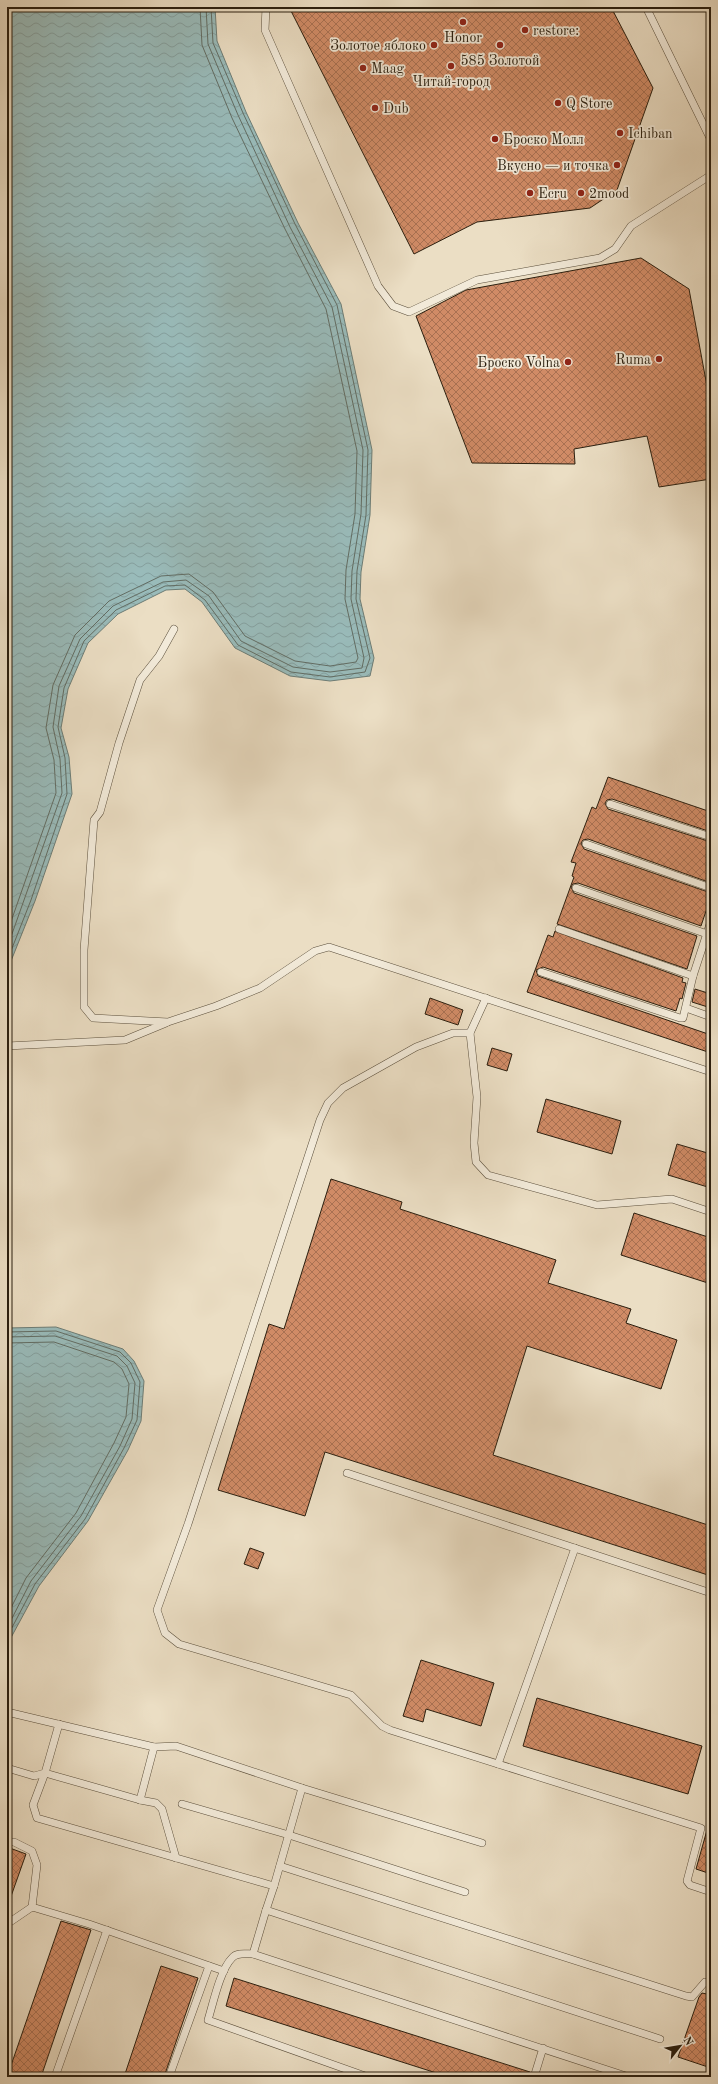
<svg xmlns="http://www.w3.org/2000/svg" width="718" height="2084" font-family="'Old Standard TT',serif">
<defs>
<pattern id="water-waves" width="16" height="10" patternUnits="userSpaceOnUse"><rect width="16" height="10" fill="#99bbba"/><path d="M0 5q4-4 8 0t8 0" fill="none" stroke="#84a09f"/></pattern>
<pattern id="building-cross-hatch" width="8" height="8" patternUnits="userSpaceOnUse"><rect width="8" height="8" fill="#d08b66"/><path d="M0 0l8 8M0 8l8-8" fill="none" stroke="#a97152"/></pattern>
</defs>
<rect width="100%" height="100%" fill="#ebdec4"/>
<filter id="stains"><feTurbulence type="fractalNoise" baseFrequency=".005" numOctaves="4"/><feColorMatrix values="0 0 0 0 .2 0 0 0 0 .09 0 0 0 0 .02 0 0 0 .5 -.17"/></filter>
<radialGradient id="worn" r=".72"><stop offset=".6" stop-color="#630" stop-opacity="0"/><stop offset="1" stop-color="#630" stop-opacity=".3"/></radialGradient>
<g fill="url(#water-waves)" stroke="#6d7d76">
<polygon points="7,7 215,7 217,41 246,112 298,223 341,304 372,450 370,515 361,572 360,599 374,658 370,676 330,681 290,676 235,648 202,602 185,589 166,590 118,614 88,643 68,689 61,728 69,757 72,794 35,901 7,971"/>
<polygon points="56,1327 123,1349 134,1361 144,1381 141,1421 128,1450 88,1521 39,1586 7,1645 7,1328"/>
</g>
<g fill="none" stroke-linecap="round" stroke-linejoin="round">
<g stroke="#626d64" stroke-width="1">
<polyline points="7,933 56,793 54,760 46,728 53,685 75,635 109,601 161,576 189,574 213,592 245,636 295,661 330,666 356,662 358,658 345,599 346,570 355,514 357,451 326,309 285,229 232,118 202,45 200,7"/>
<polyline points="7,948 62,793 60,759 53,727 59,686 80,639 113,606 163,582 186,580 209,596 241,641 293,667 330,672 362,668 364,658 351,599 352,571 361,514 363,450 332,307 290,227 238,115 208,44 206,7"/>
<polyline points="7,961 31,900 67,794 65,758 58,727 64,688 84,641 116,610 165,586 185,585 205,600 238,645 291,672 330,677 365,672 370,658 356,599 357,571 366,515 368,450 337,305 295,224 243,113 213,43 211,7"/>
<polyline points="7,1332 56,1331 120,1352 131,1363 140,1382 137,1420 124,1448 85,1519 35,1584 7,1637"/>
<polyline points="7,1337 55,1336 117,1356 127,1366 135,1383 132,1419 120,1446 81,1516 31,1581 7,1628"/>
<polyline points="7,1343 54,1342 114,1362 122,1369 129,1384 126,1417 114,1443 76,1513 26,1578 7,1616"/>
</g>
</g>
<g fill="url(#building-cross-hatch)" stroke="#2b1f0f">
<polygon points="289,7 611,7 653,88 617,190 590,208 477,222 414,254"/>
<polygon points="641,258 689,289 711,408 711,479 659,487 647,436 574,449 575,464 472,463 416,316 466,290"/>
<polygon points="608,777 711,812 711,832 612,799 607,800 605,803 608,809 711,842 711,883 588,839 583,840 581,843 584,849 711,893 711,905 708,912 706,911 701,926 578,883 573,884 571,887 574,893 697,936 687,969 557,924 574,877 572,876 576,863 571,862 592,807 596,809"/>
<polygon points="555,931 683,978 682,982 686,983 682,999 680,998 676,1011 543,967 536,970 538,976 711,1035 711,1053 527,992 548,935 553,937"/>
<polygon points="695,989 711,994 711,1008 692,1002"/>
<polygon points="430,998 463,1010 458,1025 425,1014"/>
<polygon points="492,1048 512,1054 507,1071 487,1065"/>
<polygon points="546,1099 621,1121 612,1154 537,1132"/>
<polygon points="677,1144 711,1154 711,1188 668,1175"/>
<polygon points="331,1179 402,1202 400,1209 556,1260 548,1283 631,1309 626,1323 677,1340 661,1389 527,1346 493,1455 711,1526 711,1576 325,1452 305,1516 218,1490 269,1324 284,1329"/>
<polygon points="634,1213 711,1238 711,1284 621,1255"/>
<polygon points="250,1548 264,1553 258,1569 244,1564"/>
<polygon points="421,1660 494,1683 481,1726 426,1709 423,1722 403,1716"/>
<polygon points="537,1698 702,1746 688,1794 523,1746"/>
<polygon points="707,1830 711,1830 711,1874 696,1869"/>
<polygon points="7,1847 26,1854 9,1902 7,1901"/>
<polygon points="61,1921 91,1930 41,2077 7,2077"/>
<polygon points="161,1966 198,1978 164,2077 124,2077"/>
<polygon points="234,1978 530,2072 531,2077 449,2077 226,2006"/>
<polygon points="702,1993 711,1995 711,2068 678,2057 699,1997"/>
</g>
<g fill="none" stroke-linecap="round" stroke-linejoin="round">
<g stroke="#5b4f3c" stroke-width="8">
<g id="service">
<polyline points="266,7 265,30 378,286 393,306 409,312 477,280 600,258 615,249 631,226 711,175"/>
<polyline points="646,7 711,140"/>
<polyline points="174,629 159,656 140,680 119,743 100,812 94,820 84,950 84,1007 93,1018 168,1022 216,1006 260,988 315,951 329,947 711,1072"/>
<polyline points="610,804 711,837"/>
<polyline points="586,844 711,888"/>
<polyline points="576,888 707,934"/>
<polyline points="559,929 693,976"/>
<polyline points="541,972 680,1018 683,1018 693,976 711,921"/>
<polyline points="486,998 470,1033 477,1097 474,1143 476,1162 488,1175 597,1205 672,1199 711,1212"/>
<polyline points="686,1008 711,1017"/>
<polyline points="470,1033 453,1033 416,1047 343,1088 328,1103 320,1120 188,1524 157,1610 165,1633 179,1644 351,1695 382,1726 390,1730 701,1828 687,1881 690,1885 711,1892"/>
<polyline points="7,1046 125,1040 166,1023"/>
<polyline points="347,1473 711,1593"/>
<polyline points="7,1712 154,1747 176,1746 302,1788 274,1886"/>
<polyline points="59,1724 45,1773 33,1805 37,1818 274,1886 266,1910"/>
<polyline points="498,1764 575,1548"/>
<polyline points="7,1768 34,1776 45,1773 140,1800 156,1803 162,1809 176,1858"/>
<polyline points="302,1788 482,1843"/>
<polyline points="140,1800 154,1747"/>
<polyline points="182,1804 289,1835 465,1892"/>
<polyline points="7,1842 14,1842 32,1851 37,1865 32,1907"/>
<polyline points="280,1866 686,1996 692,1997 705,1982 711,1984"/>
<polyline points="7,1924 32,1907 89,1924 224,1971"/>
<polyline points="253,1954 266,1910 660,2039"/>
<polyline points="535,2074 543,2048"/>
<polyline points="55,2077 107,1930"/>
<polyline points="169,2077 209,1966"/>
<path d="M368,2077L208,2020C213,2004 220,1970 232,1958C237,1952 246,1954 253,1954L629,2077"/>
</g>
</g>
<use href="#service" stroke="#f2ead9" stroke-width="7"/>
</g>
<g fill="#8f2418" stroke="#f2ead9" stroke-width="1.5">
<circle cx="463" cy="22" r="4"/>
<circle cx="525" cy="30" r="4"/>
<circle cx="434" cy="45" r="4"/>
<circle cx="500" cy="45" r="4"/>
<circle cx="451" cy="66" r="4"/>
<circle cx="363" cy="68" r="4"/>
<circle cx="558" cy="103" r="4"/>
<circle cx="375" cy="108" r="4"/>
<circle cx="620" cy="133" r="4"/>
<circle cx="495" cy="139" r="4"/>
<circle cx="617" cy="165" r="4"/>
<circle cx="530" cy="193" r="4"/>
<circle cx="581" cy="193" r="4"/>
<circle cx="659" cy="359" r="4"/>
<circle cx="568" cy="362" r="4"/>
</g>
<g text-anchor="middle" stroke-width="3.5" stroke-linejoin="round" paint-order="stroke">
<g font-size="14" fill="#2b1f0f" stroke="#f2ead9" text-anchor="start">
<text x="533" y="35">restore:</text>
<text x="463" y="42" text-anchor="middle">Honor</text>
<text x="426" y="50" text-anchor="end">Золотое яблоко</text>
<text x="500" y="65" text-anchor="middle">585 Золотой</text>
<text x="371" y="73">Maag</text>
<text x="451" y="86" text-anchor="middle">Читай-город</text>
<text x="566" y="108">Q Store</text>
<text x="383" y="113">Dub</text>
<text x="628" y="138">Ichiban</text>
<text x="503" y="144">Броско Молл</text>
<text x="609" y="170" text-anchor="end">Вкусно — и точка</text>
<text x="538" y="198">Ecru</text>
<text x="589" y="198">2mood</text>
<text x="651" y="364" text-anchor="end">Ruma</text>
<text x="560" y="367" text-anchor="end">Броско Volna</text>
</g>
</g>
<rect width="718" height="2084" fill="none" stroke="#ebdec4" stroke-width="24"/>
<rect x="8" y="8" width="702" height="2068" fill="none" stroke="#2b1f0f" stroke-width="2"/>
<rect x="12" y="12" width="694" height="2060" fill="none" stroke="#2b1f0f"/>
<g transform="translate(680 2046) rotate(59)" stroke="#f2ead9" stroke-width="3" paint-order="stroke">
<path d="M0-3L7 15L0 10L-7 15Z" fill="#2b1f0f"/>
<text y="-6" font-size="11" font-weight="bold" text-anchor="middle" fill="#2b1f0f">N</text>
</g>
<rect width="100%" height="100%" filter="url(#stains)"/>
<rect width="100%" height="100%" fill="url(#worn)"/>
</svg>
